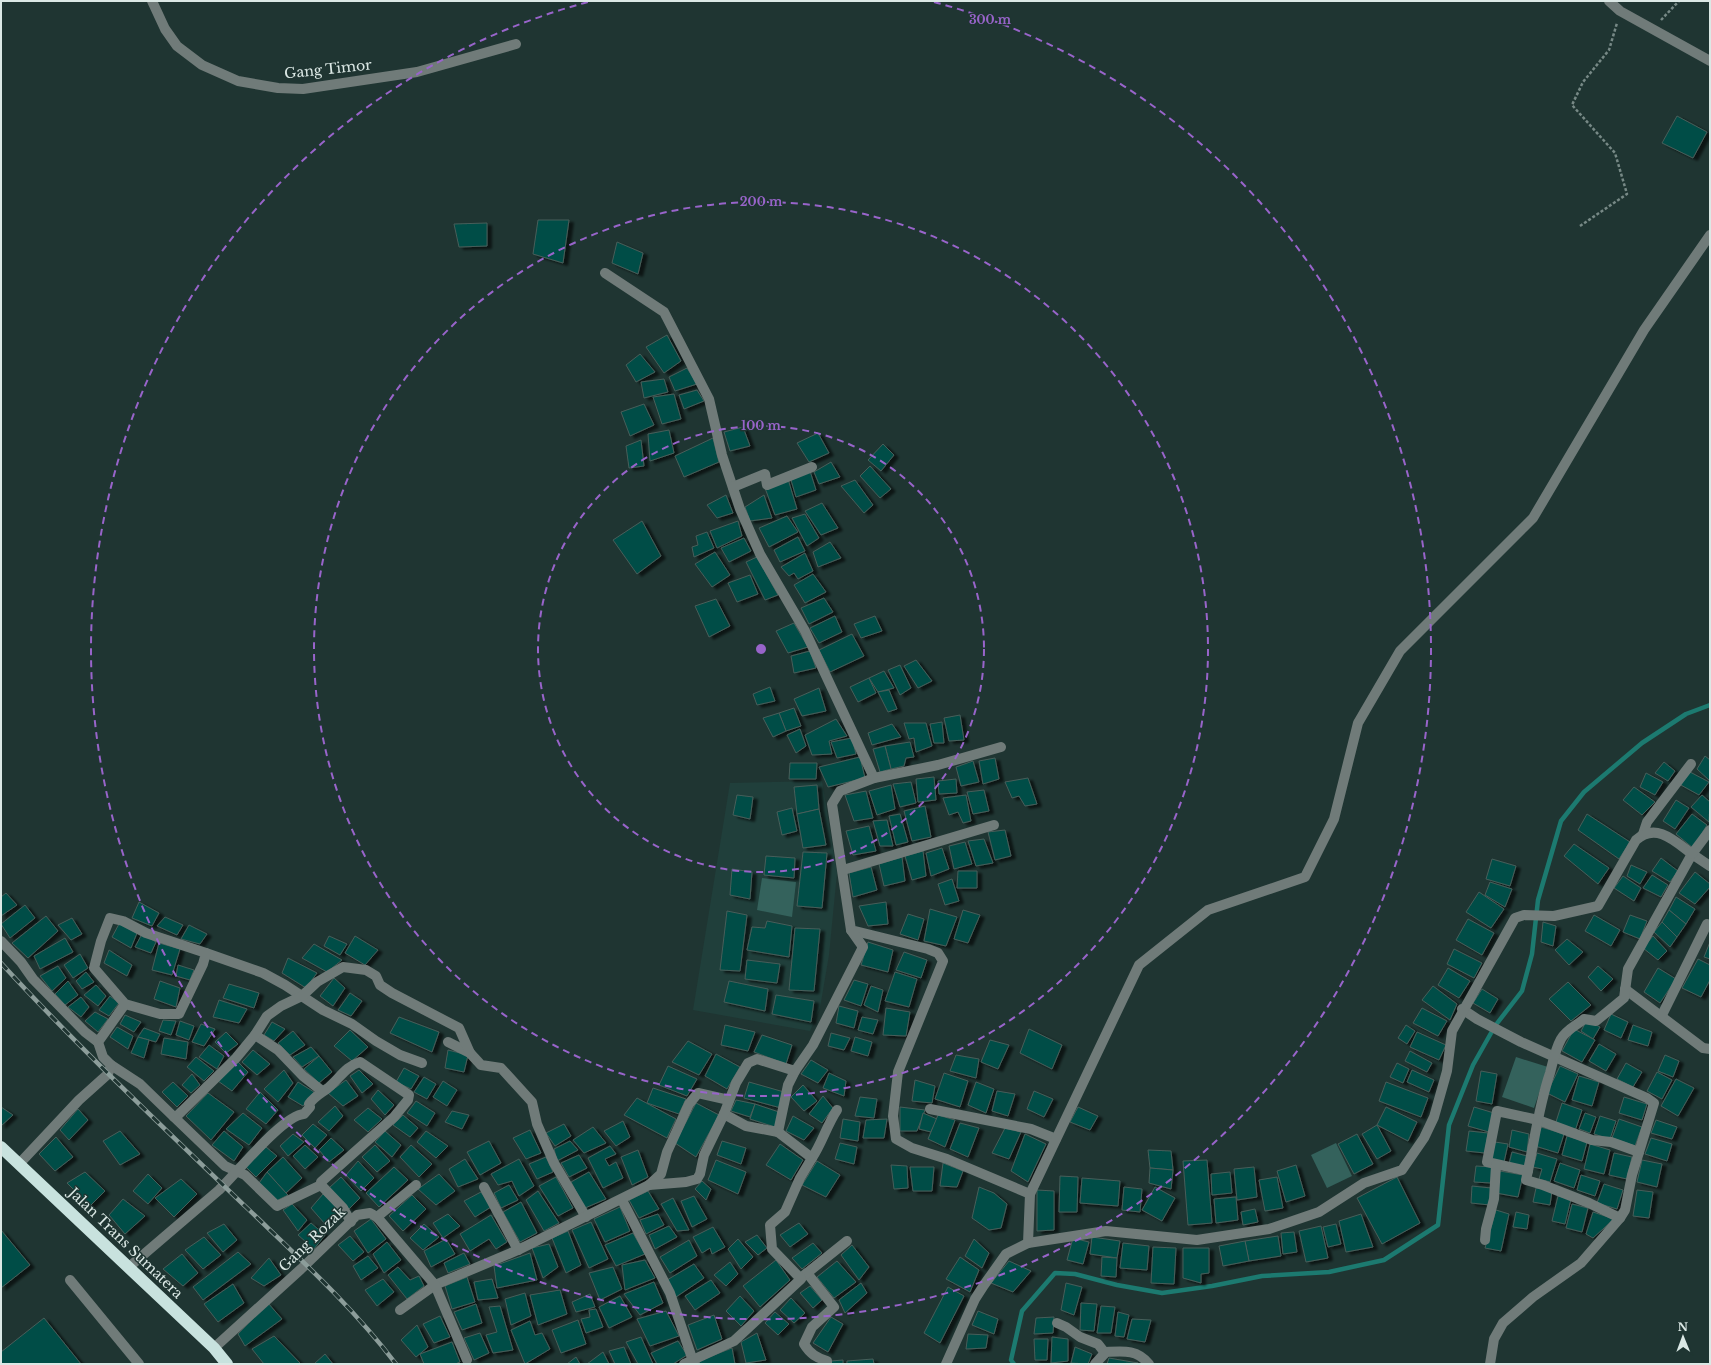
<svg xmlns="http://www.w3.org/2000/svg" width="1711" height="1365" font-family="'Libre Baskerville',serif">
<defs>
<filter id="shadow"><feDropShadow dx="4.5" dy="2.5" stdDeviation="1" flood-color="#0009"/></filter>
</defs>
<rect width="100%" height="100%" fill="#1f3532"/>
<polygon fill="#203f3b" points="822,781 837,873 829,955 820,1008 810,1031 693,1010 730,783"/>
<g fill="#34625c">
<polygon points="762,878 796,882 792,917 757,910"/>
<polygon points="1516,1057 1548,1067 1534,1108 1502,1097"/>
<polygon points="1336,1143 1352,1176 1327,1188 1311,1155"/>
</g>
<g fill="none" stroke-linecap="round" stroke-linejoin="round">
<polyline stroke="#1c7a70" stroke-width="4.5" points="1014,1364 1011,1360 1022,1311 1055,1273 1075,1274 1117,1285 1162,1293 1212,1286 1262,1276 1329,1272 1384,1260 1438,1225 1449,1125 1473,1065 1495,1026 1522,991 1532,954 1538,900 1561,821 1584,792 1642,743 1686,714 1710,705"/>
</g>
<g fill="#004d46" stroke="#475e5a" filter="url(#shadow)">
<polygon points="1677,116 1707,132 1693,158 1662,143"/>
<polygon points="538,220 569,220 563,263 533,254"/>
<polygon points="487,223 487,246 459,247 454,224"/>
<polygon points="617,242 643,253 638,274 612,263"/>
<polygon points="667,335 681,361 664,373 646,347"/>
<polygon points="640,354 655,372 636,382 626,365"/>
<polygon points="687,368 697,384 675,391 669,377"/>
<polygon points="664,379 668,392 644,398 641,382"/>
<polygon points="697,390 704,401 684,409 679,395"/>
<polygon points="674,394 681,419 662,424 653,397"/>
<polygon points="644,404 654,425 630,436 621,412"/>
<polygon points="743,427 750,446 730,451 724,432"/>
<polygon points="669,430 674,453 650,461 648,434"/>
<polygon points="818,433 829,453 809,462 797,443"/>
<polygon points="713,438 719,462 684,477 675,456"/>
<polygon points="641,440 644,466 629,468 626,446"/>
<polygon points="883,444 894,455 881,471 868,460"/>
<polygon points="831,462 840,477 819,484 814,472"/>
<polygon points="870,466 891,489 880,498 860,476"/>
<polygon points="810,471 816,490 796,497 791,480"/>
<polygon points="788,479 797,509 775,515 765,488"/>
<polygon points="855,480 873,505 864,513 841,486"/>
<polygon points="726,495 733,513 717,518 707,505"/>
<polygon points="764,495 772,518 750,521 745,507"/>
<polygon points="822,503 838,528 821,535 805,511"/>
<polygon points="805,514 819,538 807,546 792,518"/>
<polygon points="787,516 798,532 769,547 759,528"/>
<polygon points="642,521 661,556 637,574 613,540"/>
<polygon points="738,521 742,536 717,548 710,531"/>
<polygon points="707,532 714,548 694,557 692,547 698,545 696,536"/>
<polygon points="798,537 805,551 780,562 774,550"/>
<polygon points="744,538 751,551 729,562 721,548"/>
<polygon points="830,542 841,558 818,567 813,552"/>
<polygon points="715,552 730,575 712,587 695,564"/>
<polygon points="805,553 813,571 798,579 794,573 789,576 781,567"/>
<polygon points="757,557 778,595 765,600 746,562"/>
<polygon points="813,574 826,592 805,603 794,585"/>
<polygon points="750,575 758,594 737,602 728,583"/>
<polygon points="824,598 833,612 809,624 801,608"/>
<polygon points="716,599 730,626 709,637 695,606"/>
<polygon points="835,616 842,632 819,643 810,628"/>
<polygon points="875,616 882,631 861,638 854,624"/>
<polygon points="794,623 808,647 788,653 776,631"/>
<polygon points="852,634 864,656 830,672 819,650"/>
<polygon points="810,651 816,668 794,673 791,656"/>
<polygon points="916,660 932,681 918,688 904,666"/>
<polygon points="900,665 911,688 900,695 888,670"/>
<polygon points="884,671 894,688 878,692 869,678"/>
<polygon points="869,678 876,693 858,702 850,687"/>
<polygon points="770,687 775,701 757,705 753,694"/>
<polygon points="819,688 826,711 802,716 794,699"/>
<polygon points="889,690 897,709 888,712 878,692"/>
<polygon points="794,708 801,726 786,731 779,713"/>
<polygon points="779,713 786,731 773,737 763,718"/>
<polygon points="960,715 964,740 949,741 944,718"/>
<polygon points="836,719 847,736 829,741 832,754 812,755 805,735"/>
<polygon points="942,722 944,743 934,743 930,724"/>
<polygon points="904,723 926,723 932,746 916,752 914,738 909,739"/>
<polygon points="892,724 901,737 872,745 868,733"/>
<polygon points="800,729 806,746 796,753 787,735"/>
<polygon points="852,738 856,754 837,758 831,742"/>
<polygon points="910,742 914,757 906,758 904,766 891,769 885,746"/>
<polygon points="885,746 891,769 880,772 873,749"/>
<polygon points="1705,756 1710,760 1710,781 1697,769"/>
<polygon points="860,757 865,778 828,787 819,767"/>
<polygon points="995,758 999,779 983,784 979,761"/>
<polygon points="973,761 979,782 961,786 956,767"/>
<polygon points="1664,762 1675,771 1668,781 1655,773"/>
<polygon points="790,763 817,763 816,779 789,779"/>
<polygon points="1690,772 1709,782 1699,795 1679,784"/>
<polygon points="1646,773 1663,782 1655,795 1640,787"/>
<polygon points="934,777 936,800 918,802 916,779"/>
<polygon points="1028,778 1037,804 1025,806 1019,796 1012,798 1005,782"/>
<polygon points="956,779 957,793 939,794 938,781"/>
<polygon points="911,782 916,803 900,807 893,784"/>
<polygon points="817,785 819,809 797,814 794,787"/>
<polygon points="891,785 895,809 877,815 869,791"/>
<polygon points="1634,787 1655,802 1642,815 1623,800"/>
<polygon points="984,790 989,811 973,814 967,792"/>
<polygon points="866,791 873,818 854,821 845,795"/>
<polygon points="737,795 753,797 750,819 733,815"/>
<polygon points="966,795 971,821 963,823 958,812 949,815 943,798"/>
<polygon points="1702,795 1710,802 1709,822 1691,807"/>
<polygon points="1676,800 1689,808 1675,829 1663,821"/>
<polygon points="925,806 931,837 912,841 904,811"/>
<polygon points="792,808 797,831 782,835 777,812"/>
<polygon points="819,809 826,845 803,848 797,814"/>
<polygon points="900,814 908,842 896,845 889,816"/>
<polygon points="1587,814 1630,842 1619,859 1578,830"/>
<polygon points="1692,814 1707,825 1693,848 1676,834"/>
<polygon points="887,820 893,846 880,846 873,821"/>
<polygon points="869,826 876,851 853,855 846,831"/>
<polygon points="1005,830 1011,856 995,860 988,832"/>
<polygon points="984,839 993,863 976,866 968,841"/>
<polygon points="965,842 972,864 954,869 949,846"/>
<polygon points="1574,844 1609,868 1598,884 1564,856"/>
<polygon points="942,848 949,869 931,876 926,853"/>
<polygon points="923,851 926,876 912,880 905,856"/>
<polygon points="803,852 827,853 822,908 797,906"/>
<polygon points="766,856 795,858 794,878 764,875"/>
<polygon points="902,857 905,881 884,886 879,864"/>
<polygon points="1661,858 1678,871 1670,882 1652,871"/>
<polygon points="1492,859 1516,866 1510,886 1486,879"/>
<polygon points="1631,865 1647,872 1640,884 1627,876"/>
<polygon points="871,867 877,890 853,897 849,873"/>
<polygon points="732,869 752,872 750,899 730,895"/>
<polygon points="958,871 977,871 977,888 957,888"/>
<polygon points="1695,872 1710,884 1710,887 1695,904 1679,893"/>
<polygon points="1652,875 1668,885 1661,897 1643,888"/>
<polygon points="1623,876 1641,888 1634,901 1614,888"/>
<polygon points="952,879 959,901 945,905 938,884"/>
<polygon points="1490,882 1512,889 1505,907 1485,895"/>
<polygon points="1479,892 1504,909 1491,928 1466,912"/>
<polygon points="6,893 17,905 1,916 1,897"/>
<polygon points="1676,897 1695,909 1686,924 1669,910"/>
<polygon points="139,902 159,913 152,926 132,918"/>
<polygon points="886,902 888,924 868,926 859,906"/>
<polygon points="25,905 35,918 10,938 1,924"/>
<polygon points="930,909 957,917 946,946 924,941"/>
<polygon points="963,910 980,915 968,943 954,939"/>
<polygon points="1669,910 1686,924 1677,937 1662,922"/>
<polygon points="727,911 747,915 740,971 720,970"/>
<polygon points="908,914 924,919 918,940 900,934"/>
<polygon points="1594,915 1620,930 1611,946 1585,931"/>
<polygon points="1630,915 1647,921 1640,939 1623,932"/>
<polygon points="46,916 58,931 28,958 12,943"/>
<polygon points="165,917 183,925 177,935 157,926"/>
<polygon points="72,918 82,934 71,940 58,925"/>
<polygon points="1468,919 1494,933 1482,955 1456,940"/>
<polygon points="767,921 792,926 789,957 747,950 752,927 765,928"/>
<polygon points="1543,922 1556,926 1553,946 1541,942"/>
<polygon points="1662,922 1677,937 1670,947 1654,932"/>
<polygon points="119,924 137,933 131,948 112,937"/>
<polygon points="189,925 207,934 200,944 181,939"/>
<polygon points="795,928 820,929 814,991 789,990"/>
<polygon points="142,934 156,942 151,953 135,947"/>
<polygon points="329,936 347,944 340,955 324,946"/>
<polygon points="355,936 378,950 365,965 345,953"/>
<polygon points="1653,936 1667,951 1658,960 1643,948"/>
<polygon points="65,938 73,952 40,969 34,956"/>
<polygon points="1567,939 1583,952 1569,965 1555,950"/>
<polygon points="868,942 893,950 888,972 861,965"/>
<polygon points="1710,942 1710,959 1704,957"/>
<polygon points="159,943 180,949 172,975 152,970"/>
<polygon points="314,944 342,960 327,972 302,958"/>
<polygon points="1454,949 1482,963 1474,978 1447,964"/>
<polygon points="109,950 132,965 127,976 104,963"/>
<polygon points="904,952 927,960 921,978 896,970"/>
<polygon points="80,954 88,968 73,978 64,965"/>
<polygon points="288,958 317,973 306,988 282,973"/>
<polygon points="1698,959 1710,965 1710,980 1701,997 1682,988"/>
<polygon points="747,960 780,964 777,983 745,979"/>
<polygon points="178,965 194,970 190,980 176,976"/>
<polygon points="58,966 66,978 52,991 40,976"/>
<polygon points="1598,966 1613,979 1601,991 1588,977"/>
<polygon points="1448,968 1470,981 1459,998 1438,985"/>
<polygon points="1658,968 1676,979 1660,1003 1644,992"/>
<polygon points="86,972 94,982 82,989 76,981"/>
<polygon points="895,972 917,979 909,1007 885,1001"/>
<polygon points="334,978 345,988 333,1006 320,996"/>
<polygon points="854,980 868,984 861,1006 844,1000"/>
<polygon points="68,981 78,995 65,1005 55,994"/>
<polygon points="160,981 180,988 176,1007 154,999"/>
<polygon points="729,981 768,989 765,1011 724,1002"/>
<polygon points="1568,982 1591,1005 1571,1021 1549,999"/>
<polygon points="229,984 259,993 254,1008 223,998"/>
<polygon points="96,985 106,996 98,1006 84,995"/>
<polygon points="871,986 883,990 878,1012 864,1005"/>
<polygon points="1433,986 1457,1004 1450,1020 1422,1000"/>
<polygon points="1482,989 1498,999 1490,1013 1473,1003"/>
<polygon points="350,993 362,1001 351,1016 338,1010"/>
<polygon points="776,995 814,1001 811,1022 772,1014"/>
<polygon points="110,996 119,1003 109,1016 99,1010"/>
<polygon points="81,997 89,1007 81,1017 68,1007"/>
<polygon points="219,1000 247,1009 239,1023 213,1017"/>
<polygon points="839,1006 858,1011 854,1028 836,1023"/>
<polygon points="886,1008 910,1012 906,1036 883,1035"/>
<polygon points="1422,1008 1447,1021 1438,1036 1413,1023"/>
<polygon points="95,1012 108,1019 98,1032 85,1021"/>
<polygon points="1611,1014 1628,1022 1621,1038 1604,1030"/>
<polygon points="125,1015 141,1022 134,1032 120,1024"/>
<polygon points="399,1017 439,1032 432,1052 390,1033"/>
<polygon points="862,1017 878,1020 873,1034 858,1030"/>
<polygon points="163,1020 176,1021 171,1035 159,1031"/>
<polygon points="1587,1020 1600,1027 1593,1039 1581,1031"/>
<polygon points="180,1021 194,1026 189,1040 176,1035"/>
<polygon points="272,1022 285,1029 274,1041 264,1035"/>
<polygon points="201,1024 215,1029 204,1046 192,1042"/>
<polygon points="725,1025 755,1032 748,1051 721,1045"/>
<polygon points="1406,1025 1415,1031 1407,1044 1398,1038"/>
<polygon points="1633,1025 1652,1032 1648,1046 1628,1040"/>
<polygon points="117,1027 133,1036 128,1049 110,1037"/>
<polygon points="144,1028 160,1034 156,1042 138,1037"/>
<polygon points="1029,1029 1062,1045 1052,1069 1020,1053"/>
<polygon points="1574,1029 1595,1040 1582,1062 1562,1051"/>
<polygon points="350,1030 368,1047 352,1061 334,1046"/>
<polygon points="293,1031 305,1045 290,1055 278,1043"/>
<polygon points="226,1032 238,1044 226,1053 215,1042"/>
<polygon points="1417,1032 1446,1045 1439,1060 1410,1047"/>
<polygon points="831,1033 850,1038 844,1050 828,1046"/>
<polygon points="762,1035 792,1045 786,1064 754,1052"/>
<polygon points="138,1037 149,1040 144,1058 131,1053"/>
<polygon points="855,1037 872,1042 868,1056 851,1051"/>
<polygon points="164,1038 188,1042 186,1059 161,1054"/>
<polygon points="990,1040 1009,1045 998,1069 981,1062"/>
<polygon points="688,1041 712,1054 699,1075 672,1062"/>
<polygon points="1599,1044 1616,1054 1606,1071 1589,1061"/>
<polygon points="209,1045 224,1056 217,1069 199,1057"/>
<polygon points="311,1047 319,1056 302,1067 293,1057"/>
<polygon points="253,1050 270,1064 257,1075 242,1062"/>
<polygon points="448,1050 468,1055 464,1072 445,1068"/>
<polygon points="1410,1051 1432,1063 1427,1072 1405,1061"/>
<polygon points="716,1054 740,1067 727,1089 705,1076"/>
<polygon points="956,1055 979,1059 976,1078 950,1071"/>
<polygon points="1665,1055 1679,1061 1673,1077 1658,1071"/>
<polygon points="319,1056 332,1072 319,1083 304,1069"/>
<polygon points="196,1057 214,1071 204,1081 187,1067"/>
<polygon points="811,1060 828,1070 818,1083 801,1074"/>
<polygon points="238,1062 248,1072 232,1091 218,1081"/>
<polygon points="1397,1063 1409,1069 1403,1083 1390,1077"/>
<polygon points="1626,1063 1642,1072 1633,1087 1617,1079"/>
<polygon points="668,1066 697,1079 687,1096 659,1085"/>
<polygon points="1560,1066 1578,1074 1565,1102 1547,1093"/>
<polygon points="404,1068 419,1076 411,1089 396,1082"/>
<polygon points="284,1070 293,1083 278,1102 264,1089"/>
<polygon points="359,1070 373,1084 362,1093 350,1076"/>
<polygon points="1412,1070 1434,1080 1429,1092 1407,1082"/>
<polygon points="1481,1071 1497,1074 1492,1104 1476,1101"/>
<polygon points="1657,1072 1672,1080 1662,1099 1647,1091"/>
<polygon points="829,1073 846,1081 844,1096 823,1088"/>
<polygon points="944,1073 968,1081 960,1107 935,1099"/>
<polygon points="192,1074 200,1085 191,1093 182,1085"/>
<polygon points="1579,1076 1599,1082 1592,1106 1572,1100"/>
<polygon points="424,1077 436,1084 427,1099 414,1092"/>
<polygon points="1676,1079 1694,1088 1678,1116 1661,1106"/>
<polygon points="346,1080 358,1096 343,1106 328,1093"/>
<polygon points="915,1080 935,1086 932,1103 912,1101"/>
<polygon points="443,1081 457,1090 447,1106 433,1097"/>
<polygon points="173,1082 188,1096 177,1107 162,1092"/>
<polygon points="298,1082 314,1092 303,1106 288,1097"/>
<polygon points="749,1082 784,1092 781,1108 744,1098"/>
<polygon points="976,1082 994,1089 986,1113 968,1105"/>
<polygon points="1386,1082 1428,1098 1421,1117 1379,1101"/>
<polygon points="803,1085 817,1101 804,1111 791,1097"/>
<polygon points="653,1088 686,1099 679,1114 647,1103"/>
<polygon points="378,1090 394,1105 385,1115 371,1099"/>
<polygon points="997,1091 1015,1094 1008,1116 992,1111"/>
<polygon points="1034,1091 1053,1099 1044,1117 1027,1109"/>
<polygon points="260,1092 278,1110 266,1124 246,1109"/>
<polygon points="208,1093 234,1112 211,1140 186,1116"/>
<polygon points="823,1096 833,1108 822,1123 809,1114"/>
<polygon points="860,1097 877,1099 874,1118 855,1116"/>
<polygon points="1624,1097 1647,1104 1642,1120 1619,1113"/>
<polygon points="637,1098 676,1119 667,1138 624,1115"/>
<polygon points="736,1100 755,1104 750,1117 731,1111"/>
<polygon points="416,1101 435,1113 427,1126 407,1113"/>
<polygon points="696,1103 719,1115 696,1157 675,1143"/>
<polygon points="1562,1103 1582,1110 1575,1131 1555,1125"/>
<polygon points="755,1104 779,1112 775,1127 750,1119"/>
<polygon points="335,1106 343,1116 329,1131 318,1122"/>
<polygon points="1,1107 13,1115 1,1126"/>
<polygon points="900,1107 925,1110 917,1131 900,1131"/>
<polygon points="1078,1107 1098,1116 1090,1130 1070,1122"/>
<polygon points="1386,1107 1417,1122 1408,1141 1377,1125"/>
<polygon points="1474,1107 1494,1113 1489,1132 1468,1126"/>
<polygon points="368,1108 382,1119 368,1132 354,1120"/>
<polygon points="78,1109 88,1120 69,1140 60,1130"/>
<polygon points="452,1111 469,1115 462,1129 445,1122"/>
<polygon points="243,1113 262,1128 249,1145 226,1129"/>
<polygon points="923,1113 937,1119 931,1132 919,1129"/>
<polygon points="1585,1113 1596,1117 1590,1133 1579,1129"/>
<polygon points="403,1115 418,1128 410,1137 393,1125"/>
<polygon points="938,1115 955,1120 945,1147 928,1139"/>
<polygon points="793,1116 814,1128 804,1140 786,1131"/>
<polygon points="1600,1116 1616,1121 1610,1139 1594,1134"/>
<polygon points="843,1119 860,1122 858,1141 840,1138"/>
<polygon points="887,1119 884,1138 863,1138 866,1120"/>
<polygon points="1619,1119 1642,1127 1635,1146 1612,1138"/>
<polygon points="1656,1120 1677,1127 1672,1139 1651,1133"/>
<polygon points="623,1121 630,1137 616,1146 604,1131"/>
<polygon points="960,1123 979,1128 968,1157 950,1149"/>
<polygon points="313,1124 327,1135 315,1148 302,1135"/>
<polygon points="564,1124 571,1136 555,1146 546,1133"/>
<polygon points="1377,1125 1391,1151 1377,1159 1362,1134"/>
<polygon points="593,1127 606,1143 584,1153 573,1140"/>
<polygon points="1541,1127 1564,1134 1558,1153 1535,1146"/>
<polygon points="1005,1128 1021,1132 1009,1159 992,1153"/>
<polygon points="530,1130 541,1153 526,1159 513,1138"/>
<polygon points="1512,1130 1529,1134 1527,1152 1509,1147"/>
<polygon points="120,1131 140,1154 120,1165 103,1141"/>
<polygon points="224,1131 243,1147 234,1161 212,1145"/>
<polygon points="385,1131 401,1145 392,1157 375,1142"/>
<polygon points="426,1131 448,1146 436,1158 417,1142"/>
<polygon points="1469,1131 1488,1133 1485,1153 1466,1151"/>
<polygon points="293,1134 304,1142 288,1156 280,1146"/>
<polygon points="1025,1134 1046,1144 1028,1182 1011,1171"/>
<polygon points="1357,1134 1373,1164 1354,1174 1338,1144"/>
<polygon points="1567,1136 1587,1142 1582,1161 1562,1155"/>
<polygon points="56,1137 73,1157 55,1171 39,1154"/>
<polygon points="331,1138 344,1150 329,1162 319,1150"/>
<polygon points="1651,1138 1672,1144 1667,1161 1645,1154"/>
<polygon points="489,1141 501,1163 480,1175 467,1152"/>
<polygon points="570,1141 578,1150 557,1161 554,1149"/>
<polygon points="722,1141 746,1148 741,1164 717,1155"/>
<polygon points="1495,1142 1508,1144 1504,1162 1491,1160"/>
<polygon points="840,1143 857,1147 854,1164 835,1159"/>
<polygon points="780,1144 803,1160 791,1180 766,1165"/>
<polygon points="1590,1144 1610,1150 1604,1174 1584,1169"/>
<polygon points="305,1145 318,1157 305,1169 293,1156"/>
<polygon points="375,1145 390,1161 377,1172 362,1157"/>
<polygon points="411,1145 432,1164 419,1177 400,1157"/>
<polygon points="610,1146 616,1154 605,1159 609,1166 616,1162 623,1178 603,1188 588,1158"/>
<polygon points="266,1147 277,1156 256,1177 246,1167"/>
<polygon points="638,1150 648,1177 632,1185 621,1157"/>
<polygon points="1148,1150 1171,1151 1173,1170 1150,1168"/>
<polygon points="1512,1152 1527,1156 1524,1168 1509,1164"/>
<polygon points="1537,1153 1557,1159 1550,1182 1539,1179 1542,1169 1533,1167"/>
<polygon points="1614,1153 1632,1157 1627,1179 1609,1175"/>
<polygon points="579,1155 587,1168 569,1177 561,1163"/>
<polygon points="283,1157 302,1178 286,1193 267,1172"/>
<polygon points="546,1157 553,1172 537,1179 529,1164"/>
<polygon points="465,1159 478,1179 458,1187 449,1169"/>
<polygon points="519,1159 534,1186 519,1196 512,1181 498,1185 491,1174"/>
<polygon points="716,1160 746,1172 738,1194 708,1180"/>
<polygon points="1207,1160 1212,1223 1188,1225 1183,1161"/>
<polygon points="1642,1160 1662,1164 1657,1187 1637,1182"/>
<polygon points="358,1161 374,1178 361,1191 346,1175"/>
<polygon points="817,1161 840,1175 826,1197 802,1185"/>
<polygon points="943,1163 963,1171 957,1187 940,1186"/>
<polygon points="1560,1163 1580,1170 1574,1188 1554,1181"/>
<polygon points="891,1165 907,1166 908,1188 894,1189"/>
<polygon points="1296,1165 1305,1196 1286,1202 1277,1171"/>
<polygon points="1476,1166 1492,1167 1491,1183 1474,1182"/>
<polygon points="394,1167 408,1180 379,1207 366,1193"/>
<polygon points="910,1167 934,1167 932,1191 913,1191"/>
<polygon points="1254,1167 1257,1197 1237,1200 1234,1169"/>
<polygon points="1150,1168 1173,1170 1171,1189 1149,1183"/>
<polygon points="1500,1171 1523,1175 1518,1197 1496,1193"/>
<polygon points="85,1172 105,1191 90,1206 67,1183"/>
<polygon points="267,1172 286,1193 288,1195 276,1201 259,1183"/>
<polygon points="589,1172 606,1199 585,1208 571,1182"/>
<polygon points="1230,1172 1232,1193 1212,1195 1211,1174"/>
<polygon points="148,1174 162,1188 148,1204 133,1191"/>
<polygon points="439,1174 455,1191 436,1205 418,1189"/>
<polygon points="1581,1175 1600,1181 1595,1196 1577,1190"/>
<polygon points="1060,1176 1078,1177 1077,1212 1059,1212"/>
<polygon points="341,1177 360,1198 349,1209 329,1188"/>
<polygon points="556,1177 573,1208 558,1216 539,1186"/>
<polygon points="1277,1177 1283,1208 1265,1211 1259,1180"/>
<polygon points="1397,1177 1420,1223 1382,1244 1357,1198"/>
<polygon points="1082,1178 1120,1181 1118,1206 1080,1203"/>
<polygon points="181,1179 197,1194 174,1217 155,1198"/>
<polygon points="702,1181 711,1189 706,1200 695,1189"/>
<polygon points="1604,1184 1623,1190 1617,1209 1597,1203"/>
<polygon points="509,1185 518,1200 501,1208 494,1193"/>
<polygon points="1472,1186 1491,1188 1490,1205 1471,1203"/>
<polygon points="979,1187 994,1193 1007,1204 1001,1228 989,1230 972,1218"/>
<polygon points="1124,1187 1142,1189 1140,1212 1122,1210"/>
<polygon points="1155,1187 1175,1198 1162,1221 1142,1210"/>
<polygon points="1536,1188 1552,1191 1550,1205 1533,1202"/>
<polygon points="1037,1190 1054,1191 1054,1230 1037,1231"/>
<polygon points="1637,1190 1653,1192 1649,1218 1633,1216"/>
<polygon points="538,1191 559,1223 544,1231 526,1200"/>
<polygon points="648,1191 659,1209 639,1218 629,1200"/>
<polygon points="481,1192 491,1207 475,1217 464,1201"/>
<polygon points="323,1194 341,1210 325,1224 311,1208"/>
<polygon points="412,1195 426,1209 403,1231 389,1216"/>
<polygon points="694,1196 707,1219 692,1227 681,1201"/>
<polygon points="1558,1196 1571,1199 1565,1224 1552,1221"/>
<polygon points="1236,1197 1238,1220 1216,1223 1214,1199"/>
<polygon points="673,1198 689,1230 677,1231 661,1204"/>
<polygon points="123,1199 145,1216 125,1234 109,1215"/>
<polygon points="521,1202 537,1233 520,1242 503,1212"/>
<polygon points="292,1204 307,1220 298,1231 283,1210"/>
<polygon points="1572,1204 1588,1208 1582,1232 1566,1228"/>
<polygon points="620,1207 630,1231 605,1242 594,1219"/>
<polygon points="1255,1209 1258,1222 1243,1225 1241,1212"/>
<polygon points="1496,1210 1509,1214 1501,1251 1485,1248"/>
<polygon points="1516,1212 1529,1215 1527,1229 1513,1227"/>
<polygon points="1593,1212 1614,1219 1593,1238 1586,1234"/>
<polygon points="448,1214 460,1226 443,1238 433,1223"/>
<polygon points="658,1214 664,1225 646,1234 640,1220"/>
<polygon points="1361,1214 1373,1247 1346,1252 1339,1221"/>
<polygon points="491,1215 507,1242 496,1249 489,1239 470,1251 460,1234"/>
<polygon points="371,1219 386,1239 368,1253 354,1231"/>
<polygon points="591,1222 608,1259 589,1268 572,1230"/>
<polygon points="311,1223 325,1235 314,1249 298,1235"/>
<polygon points="799,1223 808,1234 790,1247 780,1235"/>
<polygon points="224,1224 237,1240 223,1252 207,1233"/>
<polygon points="424,1224 439,1237 423,1250 410,1238"/>
<polygon points="1336,1224 1341,1244 1328,1247 1323,1227"/>
<polygon points="669,1226 677,1237 655,1249 649,1235"/>
<polygon points="1321,1226 1328,1258 1306,1262 1299,1231"/>
<polygon points="713,1227 725,1247 712,1254 710,1248 702,1253 693,1237"/>
<polygon points="1,1230 30,1265 1,1288"/>
<polygon points="568,1231 581,1265 566,1273 552,1238"/>
<polygon points="1294,1232 1297,1252 1283,1254 1281,1233"/>
<polygon points="633,1233 645,1254 616,1266 605,1245"/>
<polygon points="757,1235 767,1248 758,1255 745,1242"/>
<polygon points="350,1236 364,1252 353,1261 338,1245"/>
<polygon points="1278,1236 1281,1256 1249,1261 1245,1241"/>
<polygon points="204,1237 221,1255 203,1269 185,1250"/>
<polygon points="1092,1237 1120,1241 1117,1258 1090,1254"/>
<polygon points="1073,1238 1089,1242 1083,1264 1067,1260"/>
<polygon points="446,1239 455,1254 431,1267 424,1251"/>
<polygon points="738,1239 753,1257 741,1269 728,1249"/>
<polygon points="974,1239 989,1253 982,1268 965,1256"/>
<polygon points="689,1240 697,1256 670,1273 660,1257"/>
<polygon points="1245,1241 1249,1261 1223,1266 1219,1246"/>
<polygon points="387,1242 401,1260 384,1273 373,1254"/>
<polygon points="813,1243 822,1253 802,1269 792,1258"/>
<polygon points="1123,1243 1149,1246 1147,1270 1120,1268"/>
<polygon points="549,1244 558,1267 543,1278 532,1248"/>
<polygon points="852,1245 869,1267 859,1280 841,1255"/>
<polygon points="1153,1247 1176,1248 1174,1284 1151,1283"/>
<polygon points="1183,1248 1209,1248 1209,1273 1201,1274 1201,1283 1183,1278"/>
<polygon points="238,1252 251,1264 203,1300 193,1287"/>
<polygon points="464,1253 470,1264 448,1273 444,1263"/>
<polygon points="530,1253 537,1280 497,1288 494,1266"/>
<polygon points="182,1254 198,1273 183,1286 163,1269"/>
<polygon points="368,1256 378,1268 361,1280 353,1266"/>
<polygon points="960,1257 979,1270 970,1292 946,1279"/>
<polygon points="1102,1257 1117,1258 1116,1277 1101,1276"/>
<polygon points="269,1258 281,1275 264,1286 251,1278"/>
<polygon points="645,1260 655,1278 625,1290 622,1265"/>
<polygon points="776,1260 790,1280 760,1307 743,1286"/>
<polygon points="837,1261 856,1282 834,1298 817,1277"/>
<polygon points="1009,1261 1031,1271 1013,1292 991,1283"/>
<polygon points="730,1262 738,1274 726,1286 714,1275"/>
<polygon points="694,1264 704,1278 676,1297 667,1280"/>
<polygon points="398,1267 410,1280 419,1276 424,1286 407,1299 388,1275"/>
<polygon points="613,1267 622,1289 600,1300 589,1273"/>
<polygon points="467,1277 475,1302 452,1309 445,1286"/>
<polygon points="383,1279 394,1292 377,1306 365,1290"/>
<polygon points="492,1279 498,1298 478,1300 474,1282"/>
<polygon points="711,1280 720,1293 695,1310 685,1296"/>
<polygon points="654,1282 663,1303 640,1315 624,1294"/>
<polygon points="861,1283 867,1293 845,1313 839,1300"/>
<polygon points="1066,1283 1082,1287 1074,1315 1061,1310"/>
<polygon points="233,1284 244,1303 218,1322 204,1304"/>
<polygon points="810,1286 822,1300 813,1308 800,1293"/>
<polygon points="948,1287 964,1296 940,1343 924,1333"/>
<polygon points="560,1290 567,1314 538,1325 530,1295"/>
<polygon points="525,1293 531,1316 511,1325 505,1299"/>
<polygon points="590,1294 595,1307 576,1312 572,1302"/>
<polygon points="620,1296 632,1317 609,1328 599,1307"/>
<polygon points="740,1296 754,1311 741,1326 726,1311"/>
<polygon points="791,1298 805,1313 794,1323 780,1310"/>
<polygon points="268,1303 282,1319 245,1346 238,1334"/>
<polygon points="1081,1303 1097,1304 1094,1331 1080,1330"/>
<polygon points="476,1304 482,1323 462,1330 454,1312"/>
<polygon points="500,1306 513,1350 493,1353 486,1335 497,1332 489,1307"/>
<polygon points="1101,1306 1115,1307 1111,1333 1097,1333"/>
<polygon points="596,1309 603,1327 586,1333 581,1319 590,1317 589,1310"/>
<polygon points="666,1311 679,1336 650,1346 637,1319"/>
<polygon points="978,1311 998,1319 994,1334 972,1325"/>
<polygon points="775,1312 789,1324 778,1335 765,1323"/>
<polygon points="1118,1312 1129,1315 1124,1337 1115,1336"/>
<polygon points="714,1315 722,1339 697,1350 688,1325"/>
<polygon points="440,1316 450,1337 434,1343 423,1324"/>
<polygon points="831,1317 843,1324 828,1352 813,1343"/>
<polygon points="1054,1317 1053,1333 1034,1334 1036,1318"/>
<polygon points="44,1318 81,1364 1,1364 1,1352"/>
<polygon points="1132,1319 1151,1320 1145,1342 1127,1339"/>
<polygon points="578,1320 586,1344 561,1353 552,1330"/>
<polygon points="530,1321 535,1335 542,1333 550,1349 525,1364 511,1330"/>
<polygon points="417,1325 428,1347 416,1357 401,1340"/>
<polygon points="480,1333 489,1353 474,1360 464,1338"/>
<polygon points="757,1333 766,1360 746,1363 741,1342"/>
<polygon points="968,1334 988,1335 986,1348 966,1349"/>
<polygon points="274,1336 300,1363 298,1364 264,1364 252,1349"/>
<polygon points="641,1337 653,1364 638,1364 626,1342"/>
<polygon points="1052,1337 1068,1339 1068,1361 1051,1363"/>
<polygon points="1034,1339 1048,1339 1047,1360 1035,1360"/>
<polygon points="678,1341 687,1355 673,1364 657,1364 651,1353"/>
<polygon points="452,1342 460,1362 455,1364 424,1364 420,1354"/>
<polygon points="624,1347 631,1364 615,1364 609,1351"/>
<polygon points="1075,1347 1092,1354 1088,1364 1071,1363"/>
<polygon points="732,1348 735,1364 700,1364 699,1361"/>
<polygon points="603,1352 609,1364 587,1364"/>
<polygon points="325,1354 333,1364 314,1364"/>
<polygon points="576,1357 580,1364 567,1364"/>
<polygon points="1109,1358 1138,1363 1107,1364"/>
<polygon points="873,1359 874,1364 847,1364 847,1361"/>
<polygon points="843,1360 843,1364 831,1364 831,1361"/>
</g>
<g fill="none" stroke-linecap="round" stroke-linejoin="round">
<g stroke="#778986" stroke-width="2.5" stroke-dasharray="3 2" stroke-linecap="butt">
<polyline points="1661,20 1679,1"/>
<polyline points="1580,226 1627,194 1615,153 1572,105 1583,82 1609,50 1617,23"/>
</g>
<g stroke="#707b79" stroke-width="10">
<polyline points="152,1 165,29 177,46 202,65 238,81 278,88 303,89 417,72 516,44"/>
<polyline points="1609,1 1620,11 1710,61"/>
<polyline points="605,273 664,312 709,399 722,455 740,509 760,554 805,631 874,778"/>
<polyline points="733,487 765,474 767,485 812,467"/>
<polyline points="1001,747 938,765 874,778 840,791 832,804 851,930 928,949 938,953 943,961 898,1072 893,1116 896,1139 912,1148 947,1159 1030,1194"/>
<polyline points="1643,834 1647,822 1691,764"/>
<polyline points="843,870 994,825"/>
<polyline points="1,941 21,962 33,979 85,1032 98,1042"/>
<polyline points="206,953 263,973 285,985 323,1010 352,1024 376,1041 400,1055 422,1063"/>
<polyline points="1625,989 1703,1048 1710,1049"/>
<polyline points="1462,1009 1477,1019 1521,1042 1647,1098 1654,1103 1632,1175 1625,1210 1620,1218 1581,1263 1533,1297 1503,1323 1494,1339 1490,1364"/>
<polyline points="1662,1015 1707,924"/>
<polyline points="255,1035 278,1050 303,1076 322,1091"/>
<polyline points="448,1042 470,1053 481,1065 501,1068 532,1102 537,1124 554,1163 586,1217"/>
<polyline points="111,1065 140,1084 174,1117 177,1116 236,1058 255,1035 267,1016 281,1006 302,996 317,982 343,967 366,970 376,976 380,985 392,993 459,1028 470,1053"/>
<polyline points="930,1109 1031,1129 1056,1139"/>
<polyline points="724,1114 746,1126 778,1132 788,1085 795,1071"/>
<polyline points="174,1117 225,1166 245,1175 277,1206 321,1185"/>
<path d="M812,1158C822,1143 827,1125 837,1110"/>
<polyline points="20,1163 79,1100 108,1074 111,1065 103,1057 98,1042 125,1004 160,1014 179,1014 203,964 206,953 146,933 123,921 110,918 101,941 94,968 125,1004"/>
<polyline points="1528,1171 1487,1162 1497,1111 1538,1120 1592,1140 1611,1142 1639,1152"/>
<polyline points="649,1185 661,1174 667,1152 689,1104 698,1093 729,1100"/>
<polyline points="484,1187 518,1250"/>
<polyline points="622,1200 670,1293 694,1364"/>
<polyline points="377,1217 416,1185"/>
<path d="M1620,1218L1589,1203L1543,1185L1526,1180C1534,1145 1538,1108 1550,1073C1553,1062 1555,1050 1561,1039C1567,1029 1576,1026 1584,1019L1596,1021L1624,998L1628,969L1692,854L1710,866"/>
<polyline points="1485,1240 1486,1229 1494,1199 1496,1165"/>
<path d="M1028,1243L1106,1231L1197,1240L1269,1229L1319,1212L1364,1183L1402,1170L1424,1138L1434,1117L1447,1071L1452,1031L1515,918L1524,915L1554,916L1598,906L1636,840C1656,822 1675,841 1692,854L1710,830"/>
<path d="M129,1267C159,1241 189,1216 219,1190C236,1174 283,1115 304,1114L310,1107L309,1104C315,1096 320,1094 328,1088C339,1079 346,1066 360,1062L409,1095L408,1100L394,1117L321,1182V1185L343,1208L351,1222"/>
<path d="M807,1273L834,1307L812,1327L804,1344C810,1354 817,1358 827,1361V1364"/>
<polyline points="802,1277 847,1241"/>
<polyline points="70,1280 139,1364"/>
<polyline points="400,1310 435,1285 518,1250 649,1185 686,1182 697,1179 700,1174 704,1155 724,1114 736,1083 748,1063 757,1059 795,1071 813,1045 863,947 851,930"/>
<polyline points="1057,1323 1066,1327 1080,1337 1098,1344 1105,1353"/>
<polyline points="214,1348 301,1269 357,1215 370,1213 377,1217 435,1285 467,1360"/>
<polyline points="684,1364 734,1341 801,1279 772,1249 770,1225 785,1212 800,1178 812,1158 778,1132"/>
<polyline points="946,1364 975,1299 984,1285 1006,1254 1028,1243 1030,1194 1139,965 1208,910 1305,877 1334,819 1358,723 1400,651 1533,518 1644,330 1710,235"/>
<path d="M1095,1364L1106,1352C1123,1351 1137,1349 1149,1364"/>
</g>
<polyline stroke="#c8e2de" stroke-width="12" points="1,1147 214,1348 227,1364"/>
<g stroke="#8c9d9a" stroke-width="4.5">
<path id="rail" d="M1,963C79,1048 163,1127 246,1207C298,1257 352,1306 396,1364"/>
</g>
<use href="#rail" stroke="#1f3532" stroke-width="3" stroke-dasharray="9" stroke-linecap="butt"/>
</g>
<g fill="none" stroke="#9864ca" stroke-width="2" stroke-dasharray="7 5">
<circle cx="761" cy="649" r="223"/>
<circle cx="761" cy="649" r="447"/>
<path d="M934 2A670 670 0 1 1 588 2"/>
</g>
<g text-anchor="middle" stroke-width="3" stroke-linejoin="round" paint-order="stroke">
<g font-size="14" fill="#dbe8e5" stroke="#1f3532">
<text transform="translate(328 69) rotate(-6)" y="5">Gang Timor</text>
<text transform="translate(312 1239) rotate(-44)" y="5">Gang Rozak</text>
<text transform="translate(126 1243) rotate(44)" y="5">Jalan Trans Sumatera</text>
</g>
</g>
<circle cx="761" cy="649" r="6" fill="#9864ca" stroke="#1f3532" stroke-width="2"/>
<g font-size="12" text-anchor="middle" font-weight="bold" fill="#9864ca" stroke="#1f3532" stroke-width="3" stroke-linejoin="round" paint-order="stroke">
<text x="990" y="24">300 m</text>
<text x="761" y="206">200 m</text>
<text x="761" y="430">100 m</text>
</g>
<rect width="1711" height="1365" fill="none" stroke="#dbe8e5" stroke-width="4"/>
<g transform="translate(1683 1337) rotate(359)" stroke="#1f3532" stroke-width="3" paint-order="stroke">
<path d="M0-3L7 15L0 10L-7 15Z" fill="#dbe8e5"/>
<text y="-6" font-size="11" font-weight="bold" text-anchor="middle" fill="#dbe8e5">N</text>
</g>
</svg>
